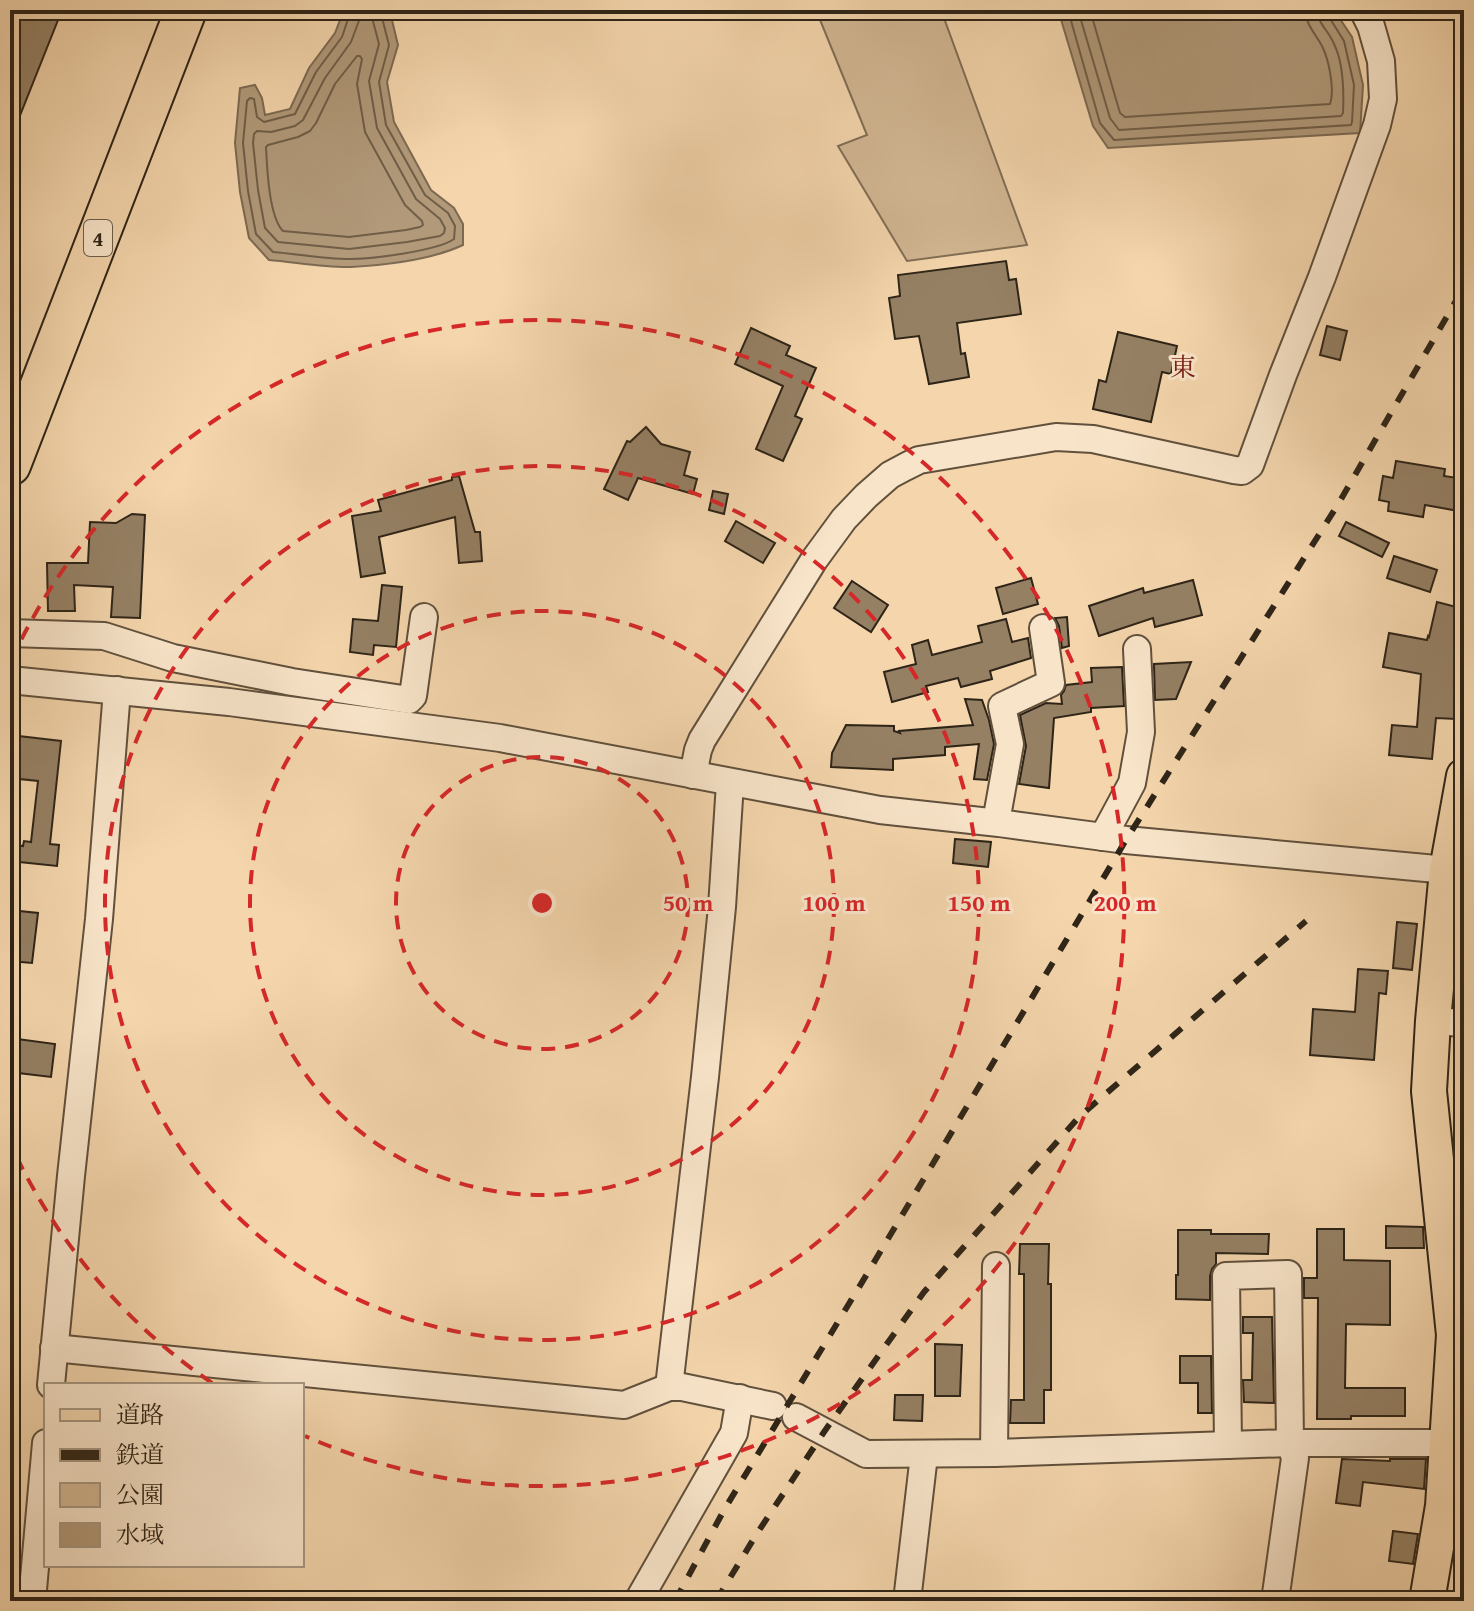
<svg xmlns="http://www.w3.org/2000/svg" width="1474" height="1611" font-family="'Gentium Book Plus','Noto Serif JP',serif">
<rect width="100%" height="100%" fill="#f4d5ac"/>
<filter id="stains"><feTurbulence type="fractalNoise" baseFrequency=".0025" numOctaves="4"/><feColorMatrix values="0 0 0 0 .2 0 0 0 0 .09 0 0 0 0 .02 0 0 0 .5 -.17"/></filter>
<radialGradient id="worn" r=".72"><stop offset=".6" stop-color="#630" stop-opacity="0"/><stop offset="1" stop-color="#630" stop-opacity=".3"/></radialGradient>
<polygon fill="#d2b793" stroke="#806e55" stroke-width="2" points="816,10 941,10 1027,245 907,261 838,146 867,135"/>
<g fill="#b19979" stroke="#7d6a52" stroke-width="2">
<path d="M344,10H386L391,16L398,45L387,82L394,122L431,190L454,208L463,224V245C431,260 387,265 351,267C327,268 294,262 269,260L249,238L240,192L235,143L240,88L255,85L262,98L265,115L290,109L309,68L335,33Z"/>
<polygon points="1060,10 1334,10 1352,37 1363,85 1360,133 1108,148 1093,126 1060,16"/>
</g>
<g fill="none" stroke-linecap="round" stroke-linejoin="round">
<g stroke="#705e48" stroke-width="2">
<path d="M351,10L342,37L316,72L295,114L264,122L257,117L254,99L250,98L247,101L243,143L248,191L256,234L273,252C298,254 324,259 349,259C372,259 437,251 454,239L455,226L448,213L425,195L386,125L379,82L389,45L380,10"/>
<polyline points="361,10 360,18 351,42 325,78 303,120 295,126 271,132 257,131 254,134 253,143 258,190 265,228 278,242 349,249 407,242 440,236 444,233 445,228 440,219 416,199 377,128 369,81 379,44 370,10"/>
<polyline points="1068,10 1100,123 1114,140 1351,125 1352,122 1354,85 1344,41 1329,17 1328,10"/>
<path d="M1078,10L1110,118L1119,130L1341,116L1343,113C1344,91 1344,64 1334,44C1329,31 1318,24 1317,10"/>
<path d="M1090,10L1120,113L1125,117L1330,104C1335,90 1329,60 1322,46C1315,33 1306,25 1305,10"/>
<path d="M357,56H360L362,59L357,84L365,132L405,205L422,221L423,225L420,227L406,230L349,237L283,231C269,217 267,168 266,147L268,145L298,137L310,131L316,123L335,84Z"/>
</g>
</g>
<g fill="#958064" stroke="#2e2417" stroke-width="2">
<polygon points="10,10 62,10 11,138 10,138"/>
<polygon points="1006,261 1009,280 1016,279 1021,314 957,323 961,354 965,353 969,377 929,384 919,336 895,339 889,298 900,296 898,275"/>
<polygon points="1327,326 1347,331 1340,360 1320,355"/>
<polygon points="751,328 790,346 786,355 816,368 795,416 802,419 783,461 756,449 783,386 735,364"/>
<polygon points="1118,332 1177,346 1171,374 1162,372 1151,422 1093,409 1099,380 1106,382"/>
<polygon points="646,427 661,444 690,452 684,475 697,479 693,494 638,478 628,500 604,489 627,441 630,442"/>
<polygon points="1396,461 1445,469 1444,476 1464,479 1464,512 1425,505 1423,517 1388,511 1389,502 1379,500 1383,476 1393,478"/>
<polygon points="459,476 475,532 480,532 482,561 459,563 455,517 379,537 385,573 361,577 352,516 381,511 378,500 452,480 452,477"/>
<polygon points="713,491 728,494 724,514 709,510"/>
<polygon points="132,514 145,515 140,618 111,617 113,587 74,585 75,611 48,611 47,563 88,563 90,522 116,523"/>
<polygon points="736,521 775,543 763,563 725,541"/>
<polygon points="1346,522 1389,543 1382,557 1339,536"/>
<polygon points="1394,556 1437,570 1430,592 1387,578"/>
<polygon points="1031,578 1038,604 1003,614 996,588"/>
<polygon points="1193,580 1202,615 1155,627 1153,618 1099,636 1089,606 1143,588 1144,593"/>
<polygon points="852,581 888,605 871,632 834,608"/>
<polygon points="382,585 402,587 396,647 374,645 373,655 350,652 353,619 378,621"/>
<polygon points="1437,602 1464,609 1464,636 1454,686 1458,686 1456,719 1436,718 1432,759 1389,755 1392,725 1417,727 1421,674 1383,667 1389,633 1427,640 1428,636 1429,637"/>
<polygon points="1067,617 1069,646 1062,648 1059,626 1055,618"/>
<polygon points="1006,619 1012,642 1028,638 1031,658 990,671 992,679 961,687 958,678 926,686 928,692 892,702 884,672 916,664 912,645 928,640 932,655 982,642 978,626"/>
<polygon points="1191,662 1176,699 1155,700 1154,664"/>
<polygon points="1122,667 1124,706 1091,708 1091,712 1054,718 1049,788 1019,784 1026,746 1020,715 1046,703 1062,704 1061,695 1064,691 1066,685 1092,682 1091,668"/>
<polygon points="965,699 982,700 989,720 994,744 987,780 974,779 979,744 945,747 945,755 893,759 893,770 831,767 832,753 846,725 894,726 894,731 900,733 899,731 973,725"/>
<polygon points="10,735 61,741 50,844 59,845 57,866 10,861 10,844 23,846 24,841 31,842 38,781 10,778"/>
<polygon points="955,839 991,842 988,867 953,863"/>
<polygon points="10,910 38,913 32,963 10,961"/>
<polygon points="1397,922 1417,924 1412,970 1393,968"/>
<polygon points="1358,969 1388,971 1386,994 1379,993 1374,1060 1310,1055 1313,1009 1355,1012"/>
<polygon points="10,1038 55,1044 51,1077 10,1072"/>
<polygon points="1386,1226 1423,1227 1424,1248 1386,1248"/>
<polygon points="1317,1229 1344,1229 1344,1260 1390,1261 1390,1325 1346,1324 1345,1388 1405,1388 1405,1416 1351,1416 1351,1419 1317,1419 1318,1298 1304,1298 1304,1278 1317,1278"/>
<polygon points="1178,1230 1211,1230 1211,1234 1269,1234 1268,1254 1216,1253 1216,1264 1212,1269 1210,1276 1210,1300 1176,1299 1176,1275 1178,1275"/>
<polygon points="1020,1244 1049,1244 1048,1284 1051,1284 1051,1390 1044,1390 1044,1423 1010,1423 1011,1400 1024,1400 1024,1274 1019,1274"/>
<polygon points="1243,1317 1272,1317 1274,1403 1244,1402 1243,1380 1252,1380 1253,1333 1243,1333"/>
<polygon points="935,1344 962,1345 960,1396 935,1396"/>
<polygon points="1180,1356 1211,1356 1212,1413 1198,1413 1198,1383 1180,1383"/>
<polygon points="895,1395 923,1395 922,1421 894,1420"/>
<polygon points="1342,1459 1390,1461 1390,1459 1426,1459 1424,1489 1363,1482 1360,1506 1336,1503"/>
<polygon points="1393,1531 1418,1534 1413,1564 1389,1561"/>
</g>
<g fill="none" stroke-linecap="round" stroke-linejoin="round">
<g stroke="#60503c" stroke-width="30">
<g id="minor">
<polyline points="10,633 104,636 173,658 292,682 409,700 413,696 424,617"/>
<polyline points="10,680 229,702 500,738 880,810 999,823 1126,840 1447,870"/>
<polyline points="693,775 698,750 702,740 814,560 844,519 866,496 890,475 905,467 919,460 1056,437 1093,439 1234,470 1242,471 1250,465 1283,375 1322,277 1377,125 1383,99 1381,61 1371,26 1363,10"/>
<polyline points="996,822 1010,744 1002,706 1051,683 1043,628"/>
<polyline points="1103,837 1132,783 1141,732 1137,649"/>
<polyline points="1439,948 1464,950"/>
<polyline points="1433,1021 1464,1023"/>
<polyline points="54,1348 624,1405 669,1387 682,1387 773,1406"/>
<polyline points="51,1385 71,1176 99,919 117,690"/>
<polyline points="669,1387 705,1077 722,907 730,783"/>
<polyline points="796,1417 866,1454 994,1453 1290,1443 1464,1443"/>
<polyline points="1228,1445 1226,1276 1288,1274 1290,1443 1295,1458 1275,1601"/>
<polyline points="994,1453 996,1266"/>
<polyline points="32,1601 46,1443"/>
<polyline points="638,1601 734,1433 740,1398"/>
<polyline points="907,1601 924,1455"/>
</g>
</g>
<g stroke="#2e2417" stroke-width="38">
<polyline id="major" points="1427,1601 1443,1506 1454,1335 1429,1091 1433,1021 1447,870 1464,776"/>
</g>
<g stroke="#2e2417" stroke-width="44">
<polyline id="highway" points="10,465 186,10"/>
</g>
<use href="#minor" stroke="#f8e4c9" stroke-width="26"/>
<use href="#major" stroke="#f4d5ac" stroke-width="34"/>
<use href="#highway" stroke="#f4d5ac" stroke-width="40"/>
<g stroke="#2e2417" stroke-width="6" stroke-dasharray="14 14" stroke-linecap="butt">
<polyline points="675,1601 724,1510 867,1274 1126,840 1337,506 1464,287"/>
<polyline points="716,1601 756,1535 824,1432 924,1292 1080,1116 1306,921"/>
</g>
</g>
<g fill="none" stroke="#d62828" stroke-width="4" stroke-dasharray="14 10">
<circle cx="542" cy="903" r="146"/>
<circle cx="542" cy="903" r="292"/>
<circle cx="542" cy="903" r="437"/>
<path d="M212 1383A583 583 0 0 1 11 1145M11 661A583 583 0 1 1 305 1436"/>
</g>
<g text-anchor="middle" stroke-width="6" stroke-linejoin="round" paint-order="stroke">
<rect fill="#f8e4c9" stroke="#6b5e4c" stroke-width="2" x="84" y="220" width="28" height="36" rx="6"/>
<g font-size="22" font-weight="bold" fill="#2e2417">
<text x="98" y="246">4</text>
</g>
<g font-size="26" fill="#7a1f14" stroke="#f8e4c9">
<text x="1183" y="376">東</text>
</g>
</g>
<circle cx="542" cy="903" r="12" fill="#d62828" stroke="#f8e4c9" stroke-width="4"/>
<g font-size="24" text-anchor="middle" font-weight="bold" fill="#d62828" stroke="#f8e4c9" stroke-width="6" stroke-linejoin="round" paint-order="stroke">
<text x="688" y="911">50 m</text>
<text x="834" y="911">100 m</text>
<text x="979" y="911">150 m</text>
<text x="1125" y="911">200 m</text>
</g>
<rect width="1474" height="1611" fill="none" stroke="#f4d5ac" stroke-width="40"/>
<rect x="12" y="12" width="1450" height="1587" fill="none" stroke="#2e2417" stroke-width="4"/>
<rect x="20" y="20" width="1434" height="1571" fill="none" stroke="#2e2417" stroke-width="2"/>
<rect x="44" y="1383" width="260" height="184" fill="#f8e4c9" stroke="#a79782" stroke-width="2"/>
<rect x="60" y="1409" width="40" height="12" fill="#f4d5ac" stroke="#a79782" stroke-width="2"/>
<text x="116" y="1423" font-size="24" fill="#2e2417">道路</text>
<rect x="60" y="1449" width="40" height="12" fill="#2e2417" stroke="#a79782" stroke-width="2"/>
<text x="116" y="1463" font-size="24" fill="#2e2417">鉄道</text>
<rect x="60" y="1483" width="40" height="24" fill="#d2b793" stroke="#a79782" stroke-width="2"/>
<text x="116" y="1503" font-size="24" fill="#2e2417">公園</text>
<rect x="60" y="1523" width="40" height="24" fill="#b19979" stroke="#a79782" stroke-width="2"/>
<text x="116" y="1543" font-size="24" fill="#2e2417">水域</text>
<rect width="100%" height="100%" filter="url(#stains)"/>
<rect width="100%" height="100%" fill="url(#worn)"/>
</svg>
